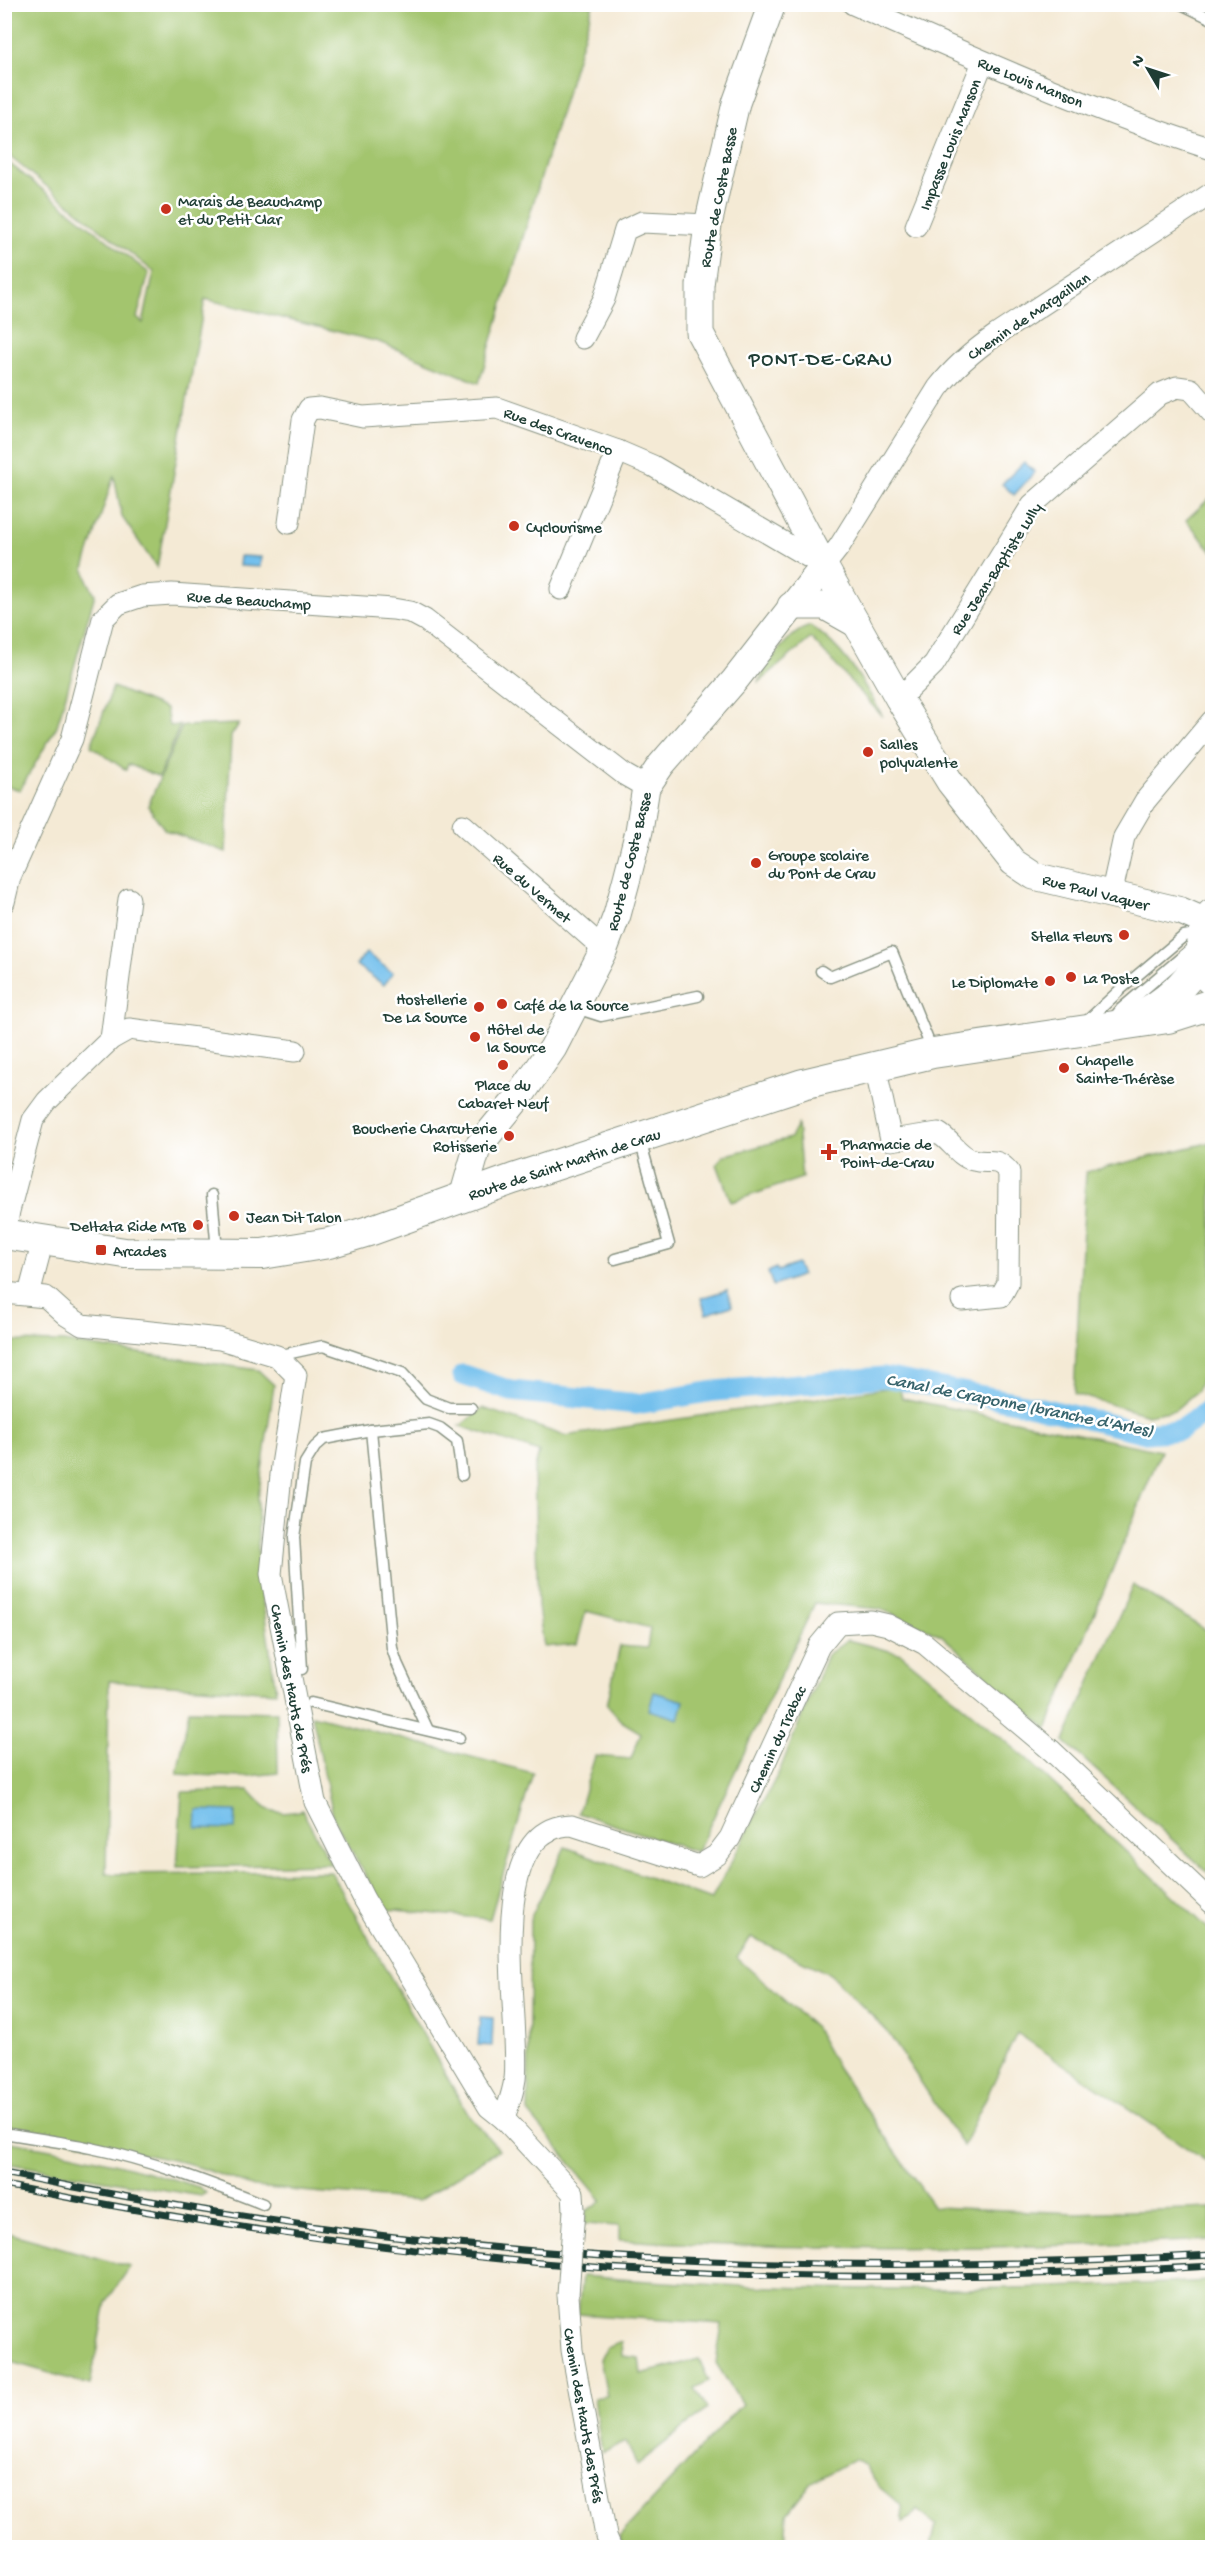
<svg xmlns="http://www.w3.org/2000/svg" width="1217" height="2552" font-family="'Gochi Hand',sans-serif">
<rect width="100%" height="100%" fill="#fff"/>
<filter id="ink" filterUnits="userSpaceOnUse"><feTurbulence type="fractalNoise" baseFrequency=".0167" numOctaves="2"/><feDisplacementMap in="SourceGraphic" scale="12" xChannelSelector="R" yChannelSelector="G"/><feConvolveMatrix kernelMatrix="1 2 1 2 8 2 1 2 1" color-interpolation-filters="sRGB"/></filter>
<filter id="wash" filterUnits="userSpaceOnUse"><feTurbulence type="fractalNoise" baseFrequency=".008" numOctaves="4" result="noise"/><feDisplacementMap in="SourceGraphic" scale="24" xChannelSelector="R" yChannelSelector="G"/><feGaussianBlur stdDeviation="1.35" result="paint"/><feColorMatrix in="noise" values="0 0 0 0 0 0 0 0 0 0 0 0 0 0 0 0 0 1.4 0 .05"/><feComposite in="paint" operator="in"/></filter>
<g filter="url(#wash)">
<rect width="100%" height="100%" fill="#f4ead5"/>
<g fill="#a3c56e" stroke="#618151" stroke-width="1.5">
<polygon points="5,4 593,5 479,383 379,342 205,299 157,568 122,517 114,475 84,568 88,582 95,594 57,726 20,790 4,786 5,160 149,273 137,318 143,323 154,272 5,153"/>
<polygon points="1212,496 1212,551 1186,520"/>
<path d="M810,626C845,648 863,682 883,717L811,638L758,683C768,662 787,633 810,626Z"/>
<polygon points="113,687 166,709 169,726 180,725 159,777 128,764 126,770 91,746"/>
<polygon points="239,724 231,736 226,852 165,830 148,806 182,726"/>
<polygon points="797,1125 802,1178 731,1202 717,1164 723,1156 790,1138"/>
<polygon points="1212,1142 1212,1352 1197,1391 1175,1410 1148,1415 1074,1394 1086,1172"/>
<polygon points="4,1341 63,1342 258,1370 274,1385 258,1499 258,1569 276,1692 109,1681 106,1874 331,1872 468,2114 499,2150 418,2201 254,2187 187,2163 5,2127"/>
<polygon points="899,1386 902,1398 1161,1451 1047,1729 941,1635 881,1609 815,1603 697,1852 578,1813 595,1756 631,1759 641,1733 621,1721 607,1705 620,1646 647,1648 650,1628 586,1611 577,1644 544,1647 538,1607 534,1472 539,1452 460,1426 483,1408 565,1436"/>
<polygon points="1133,1585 1212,1634 1212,1876 1064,1741"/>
<path d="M848,1640L901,1654L1027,1759L1212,1932V2165L1017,2033L963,2146L887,2031L830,1974L751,1937L737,1958L815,2028L836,2066L934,2207L1076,2213L1212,2208V2240C1014,2249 817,2252 619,2240V2226L585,2224L586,2211L602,2201L528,2112L530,1919L565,1847L711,1900L779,1772L827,1655Z"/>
<polygon points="189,1710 277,1712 278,1773 240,1777 177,1774"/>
<polygon points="312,1715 533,1773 490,1919 385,1909 334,1820"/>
<path d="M249,1790C267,1811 275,1817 302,1810L331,1864L177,1867L182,1792Z"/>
<path d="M4,2141C71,2151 134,2167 199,2187L206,2193L201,2196L5,2163Z"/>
<polygon points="5,2232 130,2267 106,2302 90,2385 5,2360"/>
<path d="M582,2276C792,2294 1002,2291 1212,2281V2547H931L936,2525L917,2510L911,2518L903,2522L902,2506L878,2486L864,2464L854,2459L812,2482L787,2514L785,2547H623L619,2536L742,2404L716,2363L722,2324L578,2314Z"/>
<polygon points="621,2342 622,2356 639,2358 641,2374 699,2359 709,2381 695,2388 707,2409 637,2465 626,2442 602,2452 594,2398 607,2396 600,2359 607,2348"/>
</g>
<g fill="#73c0ed" stroke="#497e90" stroke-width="1.5">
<polygon points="1024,462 1035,472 1014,495 1002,484"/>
<polygon points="240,556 261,557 260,567 239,566"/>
<polygon points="366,953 393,973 384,985 356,965"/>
<polygon points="797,1264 802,1275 773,1286 768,1272 776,1268 778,1271"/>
<polygon points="727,1290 732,1306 706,1314 701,1298"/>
<polygon points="654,1692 684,1701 679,1719 649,1710"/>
<polygon points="197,1810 236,1811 235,1829 196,1828"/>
<polygon points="480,2017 493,2018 492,2046 478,2045"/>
</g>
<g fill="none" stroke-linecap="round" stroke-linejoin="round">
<polyline stroke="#73c0ed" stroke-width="21" points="463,1375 511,1391 637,1404 714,1391 884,1377 1020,1403 1146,1433 1180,1430 1210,1409 1212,1404"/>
</g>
</g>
<g filter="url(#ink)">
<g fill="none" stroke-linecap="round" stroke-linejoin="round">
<g stroke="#8a9484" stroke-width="13">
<g id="service">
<polyline points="1181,4 1212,19"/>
<polyline points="821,971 830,977 892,952 932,1050"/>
<polyline points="576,1008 601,1016 698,996"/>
<polyline points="1113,1019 1121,1009 1197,944"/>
<polyline points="1085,1023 1121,989 1184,936 1202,933"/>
<polyline points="212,1195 217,1251"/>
<polyline points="615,1259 669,1244 640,1140"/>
<polyline points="277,1356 323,1346 402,1373 426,1399 449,1408 471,1408"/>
<polyline points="371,1430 392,1648 397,1663 428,1730"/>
<polyline points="302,1669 294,1537 305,1463 315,1447 324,1439 371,1430 429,1424 440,1428 457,1441 462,1475"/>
<polyline points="311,1703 459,1738"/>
<path d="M4,2133C33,2138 63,2142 91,2148C150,2160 207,2182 263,2204"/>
</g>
</g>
<g stroke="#8a9484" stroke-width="23">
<g id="minor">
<path d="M853,4C971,56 1090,110 1212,149"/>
<polyline points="916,226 983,62"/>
<polyline points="583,338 604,299 625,230 642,222 708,225"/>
<path d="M289,523L303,420L309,409L320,408L363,417L497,408L618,451L653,466L824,566L839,547L938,388C955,366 973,351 996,335L1212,193"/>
<polyline points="561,589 618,451"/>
<polyline points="899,699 934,664 1032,505 1160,394 1177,387 1191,389 1212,413"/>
<polyline points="463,825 604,949"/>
<polyline points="1111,896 1124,837 1145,801 1212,721"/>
<polyline points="4,902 10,877 72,739 103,619 118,604 142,596 172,594 393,609 410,612 425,620 625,775 646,787"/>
<polyline points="111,1039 129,899"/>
<path d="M875,1066L891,1140L938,1133C951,1140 959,1157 973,1160C990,1165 995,1155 1009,1172L1008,1283L1001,1296L962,1300"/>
<polyline points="4,1240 9,1211 33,1120 47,1101 111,1039 129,1029 295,1051"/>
<polyline points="4,1293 46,1297 66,1315 82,1325 220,1339 277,1356 296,1375 282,1465 271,1574 315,1802 364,1899 489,2107 504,2119 573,2193 574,2210"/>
<polyline points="29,1294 43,1241"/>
<path d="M504,2119C508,2106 513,2093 515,2079C522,2022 479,1827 572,1825L699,1866L717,1855L730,1838L819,1646L838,1623L871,1621L888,1625L925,1644L1052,1751L1212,1903"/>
<polyline points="568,2295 572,2350 606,2536 611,2548"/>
</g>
</g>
<g stroke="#8a9484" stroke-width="29">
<g id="tertiary">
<polyline points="772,4 736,103 719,176 708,225 700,285 700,333 824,566 899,699 950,782 1013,862 1034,876 1181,911 1199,919 1205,927"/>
<polyline points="791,606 825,606 857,624"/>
<polyline points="463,1197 477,1148 522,1093 553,1048 604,949 617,915 627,878 639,831 646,787 661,765 735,680 824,566"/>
</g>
</g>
<g stroke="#8a9484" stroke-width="32">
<g id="secondary">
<path d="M1210,979C1197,958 1201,934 1212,914"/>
<path d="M1140,1015C1167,1003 1185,983 1202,960"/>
<polyline points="4,1234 125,1253 262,1254 329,1243 372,1230 513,1179 803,1084 933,1053 1168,1018 1212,1004"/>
</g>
</g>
<use href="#service" stroke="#fff" stroke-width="10"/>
<use href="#minor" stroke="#fff" stroke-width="21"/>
<use href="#tertiary" stroke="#fff" stroke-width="27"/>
<use href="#secondary" stroke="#fff" stroke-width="30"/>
<g stroke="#1f3d34" stroke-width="7">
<g id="rail">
<path d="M4,2173C213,2216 426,2247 639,2258C830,2268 1022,2266 1212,2255"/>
<path d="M4,2185C182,2221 361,2247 542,2263C764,2282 990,2279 1212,2266"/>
</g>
</g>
<use href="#rail" stroke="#fff" stroke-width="4.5" stroke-dasharray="14" stroke-linecap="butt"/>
<g stroke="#8a9484" stroke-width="23" stroke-linecap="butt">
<polyline id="minor-bridge" points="568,2295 574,2210"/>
</g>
<use href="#minor-bridge" stroke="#fff" stroke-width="21"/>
</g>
</g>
<g fill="#c8321e" stroke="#fff" stroke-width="2">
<circle cx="166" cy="209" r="6"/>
<circle cx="514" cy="526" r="6"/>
<circle cx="868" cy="752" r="6"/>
<circle cx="756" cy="863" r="6"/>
<circle cx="1124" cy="935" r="6"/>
<circle cx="1071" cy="977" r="6"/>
<circle cx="1050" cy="981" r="6"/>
<circle cx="502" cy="1004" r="6"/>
<circle cx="479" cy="1007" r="6"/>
<circle cx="475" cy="1037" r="6"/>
<circle cx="503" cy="1065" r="6"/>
<circle cx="1064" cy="1068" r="6"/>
<circle cx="509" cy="1136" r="6"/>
<path d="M826 1143h6v6h6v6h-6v6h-6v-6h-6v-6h6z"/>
<circle cx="234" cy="1216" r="6"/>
<circle cx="198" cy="1225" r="6"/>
<rect x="95" y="1244" width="12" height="12" rx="3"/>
</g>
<g text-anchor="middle" stroke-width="5" stroke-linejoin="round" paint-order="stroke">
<g font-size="16" fill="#1f3d34" stroke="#fff">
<text transform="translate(1031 81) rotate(22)" y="6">Rue Louis Manson</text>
<text transform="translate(949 144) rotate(-68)" y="6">Impasse Louis Manson</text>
<text transform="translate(717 197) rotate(-79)" y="6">Route de Coste Basse</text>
<text transform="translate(1028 315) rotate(-34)" y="6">Chemin de Margaillan</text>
<text transform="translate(559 430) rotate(20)" y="6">Rue des Cravenco</text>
<text transform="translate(995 568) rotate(-57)" y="6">Rue Jean-Baptiste Lully</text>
<text transform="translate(249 599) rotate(4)" y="6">Rue de Beauchamp</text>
<text transform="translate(628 861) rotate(-76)" y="6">Route de Coste Basse</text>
<text transform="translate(533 887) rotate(41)" y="6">Rue du Vermet</text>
<text transform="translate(1096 891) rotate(14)" y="6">Rue Paul Vaquer</text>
<text transform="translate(564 1163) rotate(-18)" y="6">Route de Saint Martin de Crau</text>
<text transform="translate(293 1688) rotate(79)" y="6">Chemin des Hauts de Prés</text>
<text transform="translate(776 1739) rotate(-65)" y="6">Chemin du Trabac</text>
<text transform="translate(585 2415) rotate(80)" y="6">Chemin des Hauts des Prés</text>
</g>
<g font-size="16" fill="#1f3d34" stroke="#fff" text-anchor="start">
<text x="178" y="206">Marais de Beauchamp<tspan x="178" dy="18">et du Petit Clar</tspan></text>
<text x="526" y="532">Cyclourisme</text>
<text x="880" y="749">Salles<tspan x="880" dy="18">polyvalente</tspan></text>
<text x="768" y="860">Groupe scolaire<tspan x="768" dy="18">du Pont de Crau</tspan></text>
<text x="1112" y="941" text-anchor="end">Stella Fleurs</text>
<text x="1083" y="983">La Poste</text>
<text x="1038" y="987" text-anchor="end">Le Diplomate</text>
<text x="467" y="1004" text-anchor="end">Hostellerie<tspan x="467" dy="18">De La Source</tspan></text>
<text x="514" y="1010">Café de la Source</text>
<text x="487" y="1034">Hôtel de<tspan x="487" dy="18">la Source</tspan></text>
<text x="1076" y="1065">Chapelle<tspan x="1076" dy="18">Sainte-Thérèse</tspan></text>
<text x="503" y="1090" text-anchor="middle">Place du<tspan x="503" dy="18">Cabaret Neuf</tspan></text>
<text x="497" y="1133" text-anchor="end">Boucherie Charcuterie<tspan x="497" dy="18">Rotisserie</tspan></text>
<text x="841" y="1149">Pharmacie de<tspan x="841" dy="18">Point-de-Crau</tspan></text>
<text x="246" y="1222">Jean Dit Talon</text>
<text x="186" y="1231" text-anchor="end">Deltata Ride MTB</text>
<text x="113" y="1256">Arcades</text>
</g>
<g font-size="18" font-style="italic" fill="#38646c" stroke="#fff">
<text transform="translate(1020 1404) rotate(11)" y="6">Canal de Craponne (branche d'Arles)</text>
</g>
<g font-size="20" letter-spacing="1.5" fill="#1f3d34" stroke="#fff">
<text x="821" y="365">PONT-DE-CRAU</text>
</g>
</g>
<rect width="1217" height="2552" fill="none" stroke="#fff" stroke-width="24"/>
<g transform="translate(1148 69) rotate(309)" stroke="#ffffff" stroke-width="4.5" paint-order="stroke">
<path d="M0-4.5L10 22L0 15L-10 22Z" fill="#1f3d34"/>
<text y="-9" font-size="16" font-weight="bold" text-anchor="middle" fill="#1f3d34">N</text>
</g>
</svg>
